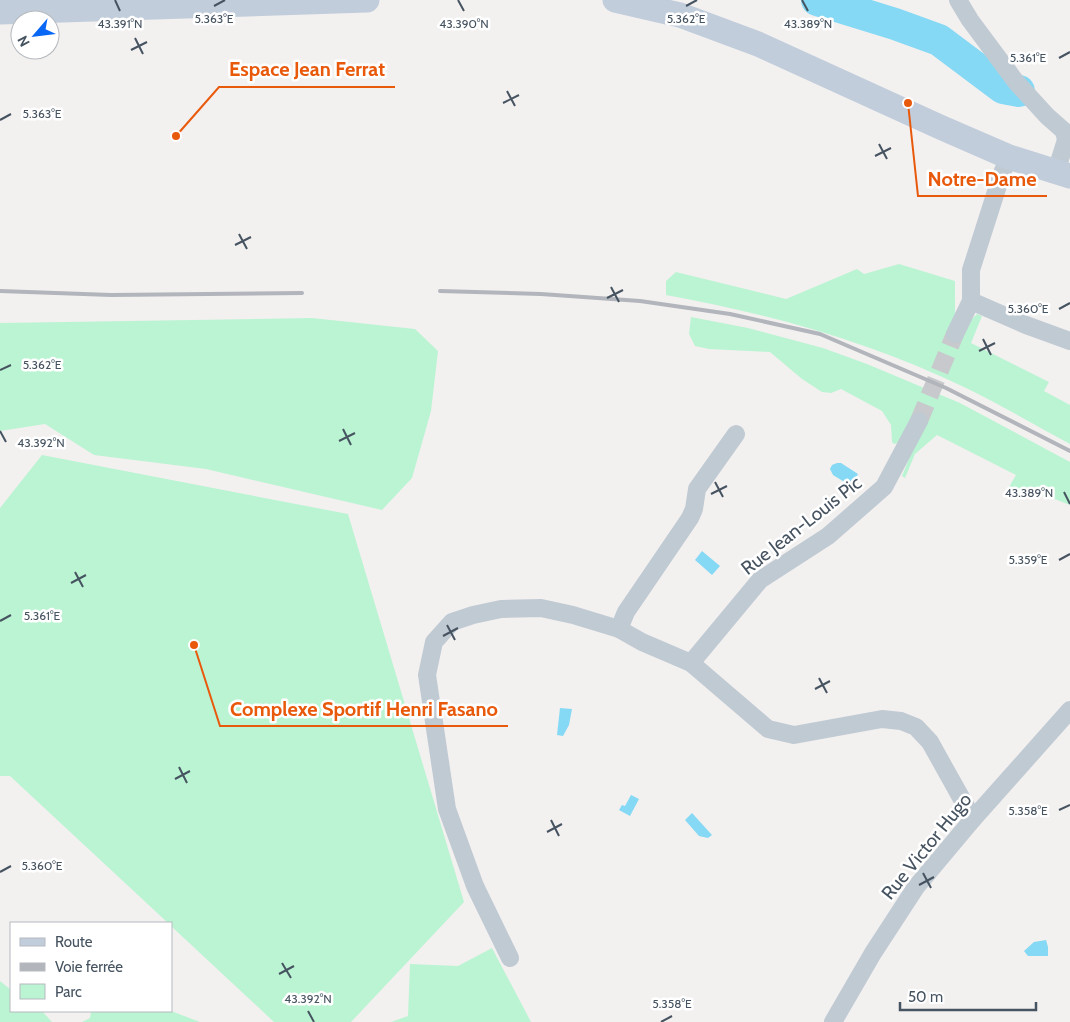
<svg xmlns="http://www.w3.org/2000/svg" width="1070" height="1022" font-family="Cabin,sans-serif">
<rect width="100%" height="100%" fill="#f3f0f0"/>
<g fill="#bbf4d3">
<path d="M899,264L955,281V317L970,321L977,314L982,316L971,343L1049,382L1044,391L1070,405V444C1035,425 1001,405 966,388C871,342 770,314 666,295V281L676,272L786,299L857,269L864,274Z"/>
<polygon points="691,317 748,328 823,348 867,364 960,403 1070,462 1070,505 1034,491 1005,494 1016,475 937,435 915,454 905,478 902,476 921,429 898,443 894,444 892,442 891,425 882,411 841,389 831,393 822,392 802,379 770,352 709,349 695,346 689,334"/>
<polygon points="312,318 415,329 438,351 431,411 412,478 382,510 206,469 94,455 45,424 0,431 0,323"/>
<polygon points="42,455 348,514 464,902 351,1022 274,1022 171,926 171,923 168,923 10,776 0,776 0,508"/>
<polygon points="492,948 531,1022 391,1022 408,1016 410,964 458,966"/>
<polygon points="0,981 11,990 11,1011 42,1011 52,1022 0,1022"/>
<polygon points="91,1011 171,1011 200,1022 82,1022 90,1018"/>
</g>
<g fill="#85d9f4">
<polygon points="837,463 841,463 858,474 851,486 833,475 830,469 832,465"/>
<polygon points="702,551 720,566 712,575 695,560"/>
<polygon points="560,708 572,709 569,725 563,736 557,735"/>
<polygon points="631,795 639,799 630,816 619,810 622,805 625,806"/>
<polygon points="692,813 712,835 708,838 699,836 685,820"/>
<polygon points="1046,940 1048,947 1048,956 1028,956 1024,951 1034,942"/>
</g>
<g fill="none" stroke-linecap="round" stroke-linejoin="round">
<polyline stroke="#85d9f4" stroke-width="32" points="817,0 895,24 939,40 1003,88 1019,91"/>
<polyline stroke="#c8c9cc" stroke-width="18" stroke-dasharray="18 9" stroke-linecap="butt" points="919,421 955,334"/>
<g stroke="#c0cad3" stroke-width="18">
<polyline points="958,0 970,20 1016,82 1047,116 1064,131 1066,140 1056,172"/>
<polyline points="971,301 1026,325 1070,341"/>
<polyline points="955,334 971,301 971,270 1002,173 1009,157"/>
<polyline points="619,629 626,612 690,518 694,509 697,489 736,434"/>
<polyline points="691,663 768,729 794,735 882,719 901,721 916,727 930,742 973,819"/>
<polyline points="510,958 475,886 447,809 427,675 434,642 452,622 473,615 501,609 541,608 573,615 619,629 642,642 691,663 760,580 828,536 884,487 919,421"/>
<polyline points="833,1022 873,953 916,887 973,819 1070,710"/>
</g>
<g stroke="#c1cddb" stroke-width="25">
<polyline points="615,0 680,15 758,44 940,127 1009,157 1070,176"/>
<polyline points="0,12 367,0"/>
</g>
<g stroke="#b2b5bb" stroke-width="4">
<polyline points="0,291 111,295 302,293"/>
<polyline points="440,291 541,294 640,301 730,314 820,334 946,388 1070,451"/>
</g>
</g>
<path fill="none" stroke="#465360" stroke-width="2" d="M115,0L120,11M458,0L464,11M802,0L808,11M214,6L225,0M686,6L697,0M135,38L143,54M131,50L147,42M1059,58L1070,52M507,91L515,106M503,103L519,95M0,120L11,114M879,144L887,159M875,156L891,148M239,234L247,249M235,245L251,237M611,287L619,302M607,298L623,290M1059,309L1070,303M983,339L991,355M979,351L995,343M0,370L11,365M343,429L351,445M0,431L6,442M339,441L355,433M715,482L723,497M1064,492L1070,504M711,494L727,486M1059,560L1070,554M75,572L83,587M71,583L86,575M0,621L11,615M447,625L455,640M443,636L458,628M819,678L827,693M815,689L830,681M179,767L187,783M175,779L190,771M1059,810L1070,805M551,820L559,836M547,832L562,824M0,872L11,866M923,873L931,888M919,885L934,877M282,963L291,978M279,974L294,966M308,1011L314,1022M661,1022L672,1016"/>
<g text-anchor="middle" stroke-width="5" stroke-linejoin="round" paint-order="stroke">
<g font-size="19" fill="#465360" stroke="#fff">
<text transform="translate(801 525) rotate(-38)" y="7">Rue Jean-Louis Pic</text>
<text transform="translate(926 846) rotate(-51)" y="7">Rue Victor Hugo</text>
</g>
</g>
<g font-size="12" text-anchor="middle" fill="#465360" stroke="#fff" stroke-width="5" stroke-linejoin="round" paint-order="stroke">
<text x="214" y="23">5.363°E</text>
<text x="686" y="23">5.362°E</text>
<text x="120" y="28">43.391°N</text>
<text x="464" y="28">43.390°N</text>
<text x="808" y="28">43.389°N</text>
<text x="1028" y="62">5.361°E</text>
<text x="42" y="118">5.363°E</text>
<text x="1028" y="313">5.360°E</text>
<text x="42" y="369">5.362°E</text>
<text x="41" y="447">43.392°N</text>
<text x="1029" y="497">43.389°N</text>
<text x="1028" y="564">5.359°E</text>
<text x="42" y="620">5.361°E</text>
<text x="1028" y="815">5.358°E</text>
<text x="42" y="870">5.360°E</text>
<text x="308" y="1003">43.392°N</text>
<text x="672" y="1008">5.358°E</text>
</g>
<path fill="none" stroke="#e8590c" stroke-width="2" d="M176 136L219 87H395M908 103L918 196H1047M194 645L220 726H508"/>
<g fill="#e8590c" stroke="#fff" stroke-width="2">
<circle cx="176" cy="136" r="5"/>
<circle cx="908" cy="103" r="5"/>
<circle cx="194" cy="645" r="5"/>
</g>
<g font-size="20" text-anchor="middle" font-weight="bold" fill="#e8590c" stroke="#fff" stroke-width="5" stroke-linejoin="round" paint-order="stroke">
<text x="307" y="76">Espace Jean Ferrat</text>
<text x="982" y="186">Notre-Dame</text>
<text x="364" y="716">Complexe Sportif Henri Fasano</text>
</g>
<rect x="10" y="922" width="162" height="90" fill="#ffffff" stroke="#b5babf"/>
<rect x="20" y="938" width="25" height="8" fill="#c1cddb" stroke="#b5babf"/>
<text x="55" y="947" font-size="15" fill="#465360">Route</text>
<rect x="20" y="963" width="25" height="8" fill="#b2b5bb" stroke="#b5babf"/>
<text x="55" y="972" font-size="15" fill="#465360">Voie ferrée</text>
<rect x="20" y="984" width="25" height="15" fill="#bbf4d3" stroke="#b5babf"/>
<text x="55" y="997" font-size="15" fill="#465360">Parc</text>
<g transform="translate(35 35) rotate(242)"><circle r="24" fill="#ffffff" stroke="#b5babf"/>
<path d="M0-4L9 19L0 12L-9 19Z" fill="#0867f5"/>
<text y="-8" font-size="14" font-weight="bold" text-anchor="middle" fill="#465360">N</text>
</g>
<path d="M900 1002v8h136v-8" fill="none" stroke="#465360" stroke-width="2.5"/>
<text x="908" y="1002" font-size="15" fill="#465360" stroke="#ffffff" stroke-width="4" paint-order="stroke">50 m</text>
</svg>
